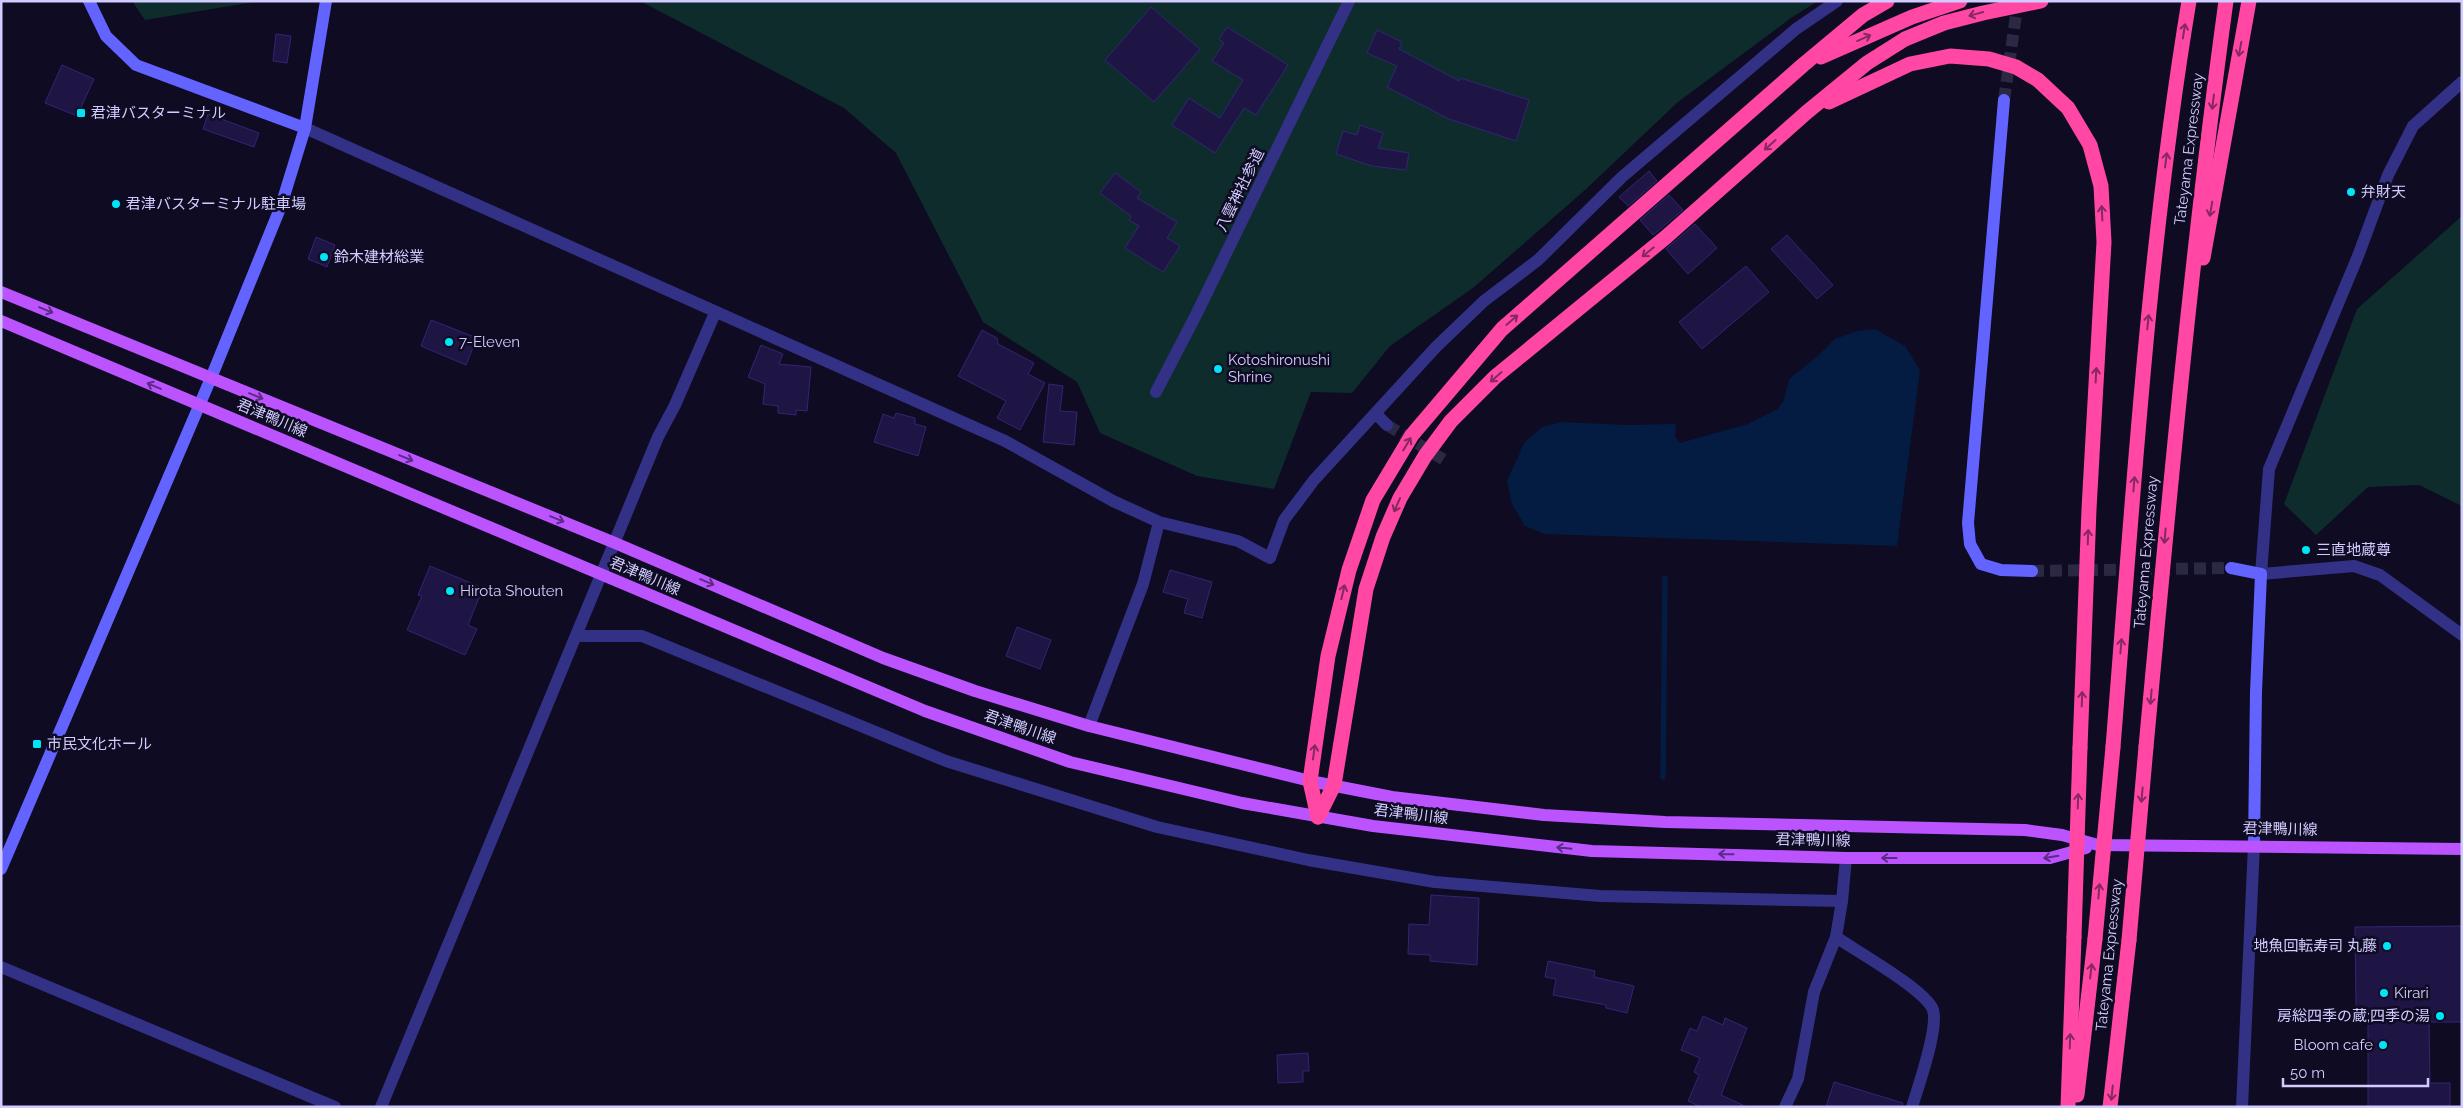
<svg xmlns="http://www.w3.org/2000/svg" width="2463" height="1108" font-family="Raleway,'Noto Sans JP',sans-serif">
<rect width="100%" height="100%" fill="#0e0b22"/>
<g fill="#0d2c2b">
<polygon points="132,1 260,1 145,20"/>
<polygon points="640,1 1818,1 1791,18 1678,102 1585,190 1473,288 1390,346 1352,393 1311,392 1274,489 1197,476 1100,433 1077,382 983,322 896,153 844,108"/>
<polygon points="2462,216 2462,506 2419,485 2368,487 2316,535 2284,504 2357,309"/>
</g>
<polygon fill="#041c42" points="1875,329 1905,346 1920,370 1897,546 1544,534 1525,526 1512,504 1507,481 1524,443 1542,427 1561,422 1628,425 1676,424 1675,437 1680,443 1748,424 1778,409 1784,400 1789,379 1819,355 1835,339 1857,331"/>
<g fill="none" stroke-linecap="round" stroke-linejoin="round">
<polyline stroke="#041c42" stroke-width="5.5" points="1663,777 1665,578"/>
</g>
<g fill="#1e1545" stroke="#332573">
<polygon points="1151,7 1200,49 1154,102 1105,60"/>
<polygon points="1227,27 1288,65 1256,115 1244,108 1215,153 1172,125 1189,98 1220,118 1243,80 1212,61 1224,43 1219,39"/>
<polygon points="1377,30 1402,42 1399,49 1459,81 1460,78 1529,100 1516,141 1449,119 1387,87 1397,66 1367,53"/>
<polygon points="276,34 291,36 287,63 273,61"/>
<polygon points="62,65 94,79 77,116 45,103"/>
<polygon points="208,114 259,133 254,147 203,129"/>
<polygon points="1360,125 1383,133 1378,148 1409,153 1406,170 1372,166 1336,154 1343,131 1357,135"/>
<polygon points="1649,171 1657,181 1628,206 1619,197"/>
<polygon points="1115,173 1141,192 1137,198 1177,222 1167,238 1180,246 1163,272 1125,248 1139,226 1129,220 1131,216 1100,193"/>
<polygon points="1669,195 1683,210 1653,235 1640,220"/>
<polygon points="1695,224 1717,248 1688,274 1666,249"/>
<polygon points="1787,235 1833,285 1817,299 1771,249"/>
<polygon points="316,237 335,245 327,267 308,259"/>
<polygon points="1746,266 1769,292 1702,349 1679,322"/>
<polygon points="431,320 477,338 466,365 421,346"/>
<polygon points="982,330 997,338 998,344 1034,363 1028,374 1045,383 1020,430 997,418 1006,401 958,376"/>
<polygon points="761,345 783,354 779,364 811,367 807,411 796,410 796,415 778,413 778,406 763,404 765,384 748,377"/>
<polygon points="1049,384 1063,386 1060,411 1077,412 1074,445 1043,442"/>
<polygon points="896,413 915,418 915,424 926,427 918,456 874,442 883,414 894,418"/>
<polygon points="430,566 483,588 468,625 477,629 465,655 407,630 422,596 418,595"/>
<polygon points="1170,570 1212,582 1202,618 1184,613 1188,599 1163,592"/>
<polygon points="1017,627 1051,640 1040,669 1006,656"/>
<polygon points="1431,895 1479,898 1477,965 1430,961 1430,955 1408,954 1409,924 1429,925"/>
<polygon points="2462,926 2462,1022 2429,1022 2430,1083 2450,1083 2450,1107 2368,1107 2368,1010 2356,1010 2355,927"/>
<polygon points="1548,961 1595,971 1594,977 1634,986 1627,1013 1606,1008 1606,1005 1553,995 1556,979 1545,977"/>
<polygon points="1703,1016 1723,1025 1725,1018 1747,1028 1721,1095 1747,1107 1701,1107 1688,1101 1699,1075 1694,1072 1700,1058 1681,1050 1690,1028 1697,1031"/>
<polygon points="1308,1053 1309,1071 1303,1071 1303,1082 1278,1083 1277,1055"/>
<polygon points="1834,1082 1903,1103 1902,1107 1826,1107"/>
</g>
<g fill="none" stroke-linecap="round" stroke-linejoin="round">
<polyline stroke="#2b2843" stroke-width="12" stroke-dasharray="12 6" stroke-linecap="butt" points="1387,425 1446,461"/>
<g stroke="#2b2843" stroke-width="12" stroke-dasharray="12 6" stroke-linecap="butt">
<polyline points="2004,100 2018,1"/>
<polyline points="2032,571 2231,568"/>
</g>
<g stroke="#333186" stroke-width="12">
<polyline points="2462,82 2413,126 2388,175 2358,256 2269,469 2261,574 2354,566 2380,575 2462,635"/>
<polyline points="305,128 1005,441 1113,501 1159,522 1238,541 1270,558 1284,520 1314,480 1436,347 1484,301 1538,260 1622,177 1796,29 1837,1"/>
<polyline points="1156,392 1197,313 1349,1"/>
<polyline points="1376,414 1387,425"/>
<polyline points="577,636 642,636 946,761 1157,827 1308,860 1435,882 1600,896 1842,901"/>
<polyline points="1089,726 1143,584 1159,522"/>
<path d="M1836,937C1856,951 1926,990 1933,1010C1939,1028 1918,1087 1912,1107"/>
<polyline points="1,967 335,1107"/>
<polyline points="381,1107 658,437 675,405 715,313"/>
<polyline points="1785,1107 1798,1079 1814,992 1836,937 1842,901 1846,858"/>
<polyline points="2242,1107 2254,845"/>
</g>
<g stroke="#6363ff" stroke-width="12">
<polyline points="89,1 106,36 136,65 305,128"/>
<polyline points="2004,100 1968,523 1970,544 1981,564 2001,570 2032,571"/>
<polyline points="2231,568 2261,574 2256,692 2254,845"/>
<polyline points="1,869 211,378 281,206 305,128 326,1"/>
</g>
<g stroke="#bb53ff" stroke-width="12">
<polyline points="1,292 615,543 883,658 975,691 1089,726 1310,781 1392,797 1544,815 1665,822 2025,830 2062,835 2098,845 2462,849"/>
<polyline points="1,321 925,711 1070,762 1242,803 1373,826 1592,851 1846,858 2050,858 2086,848"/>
</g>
<g stroke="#ff47a3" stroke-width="15">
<polyline points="1821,57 1912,17 1960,1"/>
<polyline points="1829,102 1910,64 1950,56 1989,59 2016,67 2038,80 2068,108 2090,145 2101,186 2104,242 2089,509 2080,748"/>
<polyline points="2203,258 2249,1"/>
<path d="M2113,747C2133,498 2148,248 2189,1"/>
<path d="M2146,747C2169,498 2192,249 2226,1"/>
<polyline points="1318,817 1334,785 1366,589 1383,537 1400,498 1425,456 1451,421 1495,377 1666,237 1807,112 1867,63 1905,39 1944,23 1983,13 2041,1"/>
<polyline points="1318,817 1310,781 1328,656 1349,570 1373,500 1412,435 1502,329 1803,65 1863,15 1887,1"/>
<polyline points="2077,1095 2095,939"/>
<polyline points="2068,1107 2074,937"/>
<polyline points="2110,1107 2129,940"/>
</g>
<g stroke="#ff47a3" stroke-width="15">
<polyline points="2074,937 2080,748"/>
<polyline points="2095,939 2113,747"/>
<polyline points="2129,940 2146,747"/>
</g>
</g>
<defs><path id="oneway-shaft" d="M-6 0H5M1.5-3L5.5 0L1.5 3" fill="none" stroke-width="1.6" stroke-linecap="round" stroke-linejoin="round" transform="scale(1.25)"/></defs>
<g stroke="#862962">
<use href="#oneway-shaft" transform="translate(1976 14) rotate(165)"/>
<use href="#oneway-shaft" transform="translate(2184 31) rotate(-81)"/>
<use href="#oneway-shaft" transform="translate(1864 38) rotate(-24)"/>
<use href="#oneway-shaft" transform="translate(2240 49) rotate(101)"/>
<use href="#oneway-shaft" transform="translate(2213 102) rotate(97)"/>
<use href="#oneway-shaft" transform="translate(1770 145) rotate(138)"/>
<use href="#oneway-shaft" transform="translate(2166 160) rotate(-83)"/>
<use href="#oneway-shaft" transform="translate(2211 209) rotate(100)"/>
<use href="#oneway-shaft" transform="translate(2102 213) rotate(-93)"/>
<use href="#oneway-shaft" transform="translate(1648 252) rotate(141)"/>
<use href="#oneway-shaft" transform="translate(1512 320) rotate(-41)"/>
<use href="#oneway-shaft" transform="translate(2148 322) rotate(-84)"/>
<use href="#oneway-shaft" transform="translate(2096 375) rotate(-87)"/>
<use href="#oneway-shaft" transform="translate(1496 377) rotate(138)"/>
<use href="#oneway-shaft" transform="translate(1407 444) rotate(-59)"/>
<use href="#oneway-shaft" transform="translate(2134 484) rotate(-85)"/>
<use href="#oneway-shaft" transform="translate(1397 505) rotate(114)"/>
<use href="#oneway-shaft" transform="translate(2165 536) rotate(95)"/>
<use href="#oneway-shaft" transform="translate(2088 537) rotate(-88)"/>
<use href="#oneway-shaft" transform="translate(1343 592) rotate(-77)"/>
<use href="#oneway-shaft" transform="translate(2121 646) rotate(-85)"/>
<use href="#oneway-shaft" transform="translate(2151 697) rotate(95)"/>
<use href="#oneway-shaft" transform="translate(2082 699) rotate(-88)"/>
<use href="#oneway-shaft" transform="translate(1314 752) rotate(-82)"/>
<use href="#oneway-shaft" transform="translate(2142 795) rotate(95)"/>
<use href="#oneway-shaft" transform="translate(2078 801) rotate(-88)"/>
<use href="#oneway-shaft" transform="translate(2099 891) rotate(-85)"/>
<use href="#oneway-shaft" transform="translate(2091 971) rotate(-83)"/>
<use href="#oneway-shaft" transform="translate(2070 1041) rotate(-88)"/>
<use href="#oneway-shaft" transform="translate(2112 1093) rotate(96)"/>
</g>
<g stroke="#5c2b85">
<use href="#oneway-shaft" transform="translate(46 310) rotate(22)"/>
<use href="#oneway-shaft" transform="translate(154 386) rotate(-157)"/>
<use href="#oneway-shaft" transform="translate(256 396) rotate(22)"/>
<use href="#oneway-shaft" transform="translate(406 458) rotate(22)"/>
<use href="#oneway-shaft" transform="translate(557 519) rotate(22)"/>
<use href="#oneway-shaft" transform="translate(707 582) rotate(23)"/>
<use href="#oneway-shaft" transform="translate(1564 848) rotate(-174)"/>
<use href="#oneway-shaft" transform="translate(1726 854) rotate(-179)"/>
<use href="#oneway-shaft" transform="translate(2051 857) rotate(171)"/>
<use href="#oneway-shaft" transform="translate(1889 858) rotate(-180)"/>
</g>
<g fill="#00e4f7" stroke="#0e0b22" stroke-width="2">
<rect x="76" y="108" width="10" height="10" rx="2.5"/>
<circle cx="2351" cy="192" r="5"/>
<circle cx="116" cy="204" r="5"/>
<circle cx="324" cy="257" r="5"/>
<circle cx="449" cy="342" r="5"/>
<circle cx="1218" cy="369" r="5"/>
<circle cx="2306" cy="550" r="5"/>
<circle cx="450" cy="591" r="5"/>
<rect x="32" y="739" width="10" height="10" rx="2.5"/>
<circle cx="2387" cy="946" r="5"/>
<circle cx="2384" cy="993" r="5"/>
<circle cx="2440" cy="1016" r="5"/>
<circle cx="2383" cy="1045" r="5"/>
</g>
<g text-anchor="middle" stroke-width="5" stroke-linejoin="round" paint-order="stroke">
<g font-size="15" fill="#d1ccff" stroke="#0e0b22" text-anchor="start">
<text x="91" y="118">君津バスターミナル</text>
<text x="2361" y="197">弁財天</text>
<text x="126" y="209">君津バスターミナル駐車場</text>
<text x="334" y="262">鈴木建材総業</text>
<text x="459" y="347">7-Eleven</text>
<text x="1228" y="365">Kotoshironushi<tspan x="1228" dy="17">Shrine</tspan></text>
<text x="2316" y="555">三直地蔵尊</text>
<text x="460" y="596">Hirota Shouten</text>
<text x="47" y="749">市民文化ホール</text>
<text x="2377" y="951" text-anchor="end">地魚回転寿司 丸藤</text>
<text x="2394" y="998">Kirari</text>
<text x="2430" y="1021" text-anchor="end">房総四季の蔵;四季の湯</text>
<text x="2373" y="1050" text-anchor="end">Bloom cafe</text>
</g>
<g font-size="15" fill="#d1ccff" stroke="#0e0b22">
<text transform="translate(2189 149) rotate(-83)" y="5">Tateyama Expressway</text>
<text transform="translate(1240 190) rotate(-64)" y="5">八雲神社参道</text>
<text transform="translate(272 418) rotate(23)" y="5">君津鴨川線</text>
<text transform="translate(2146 552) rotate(-85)" y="5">Tateyama Expressway</text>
<text transform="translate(645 576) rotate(23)" y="5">君津鴨川線</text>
<text transform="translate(1020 727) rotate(19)" y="5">君津鴨川線</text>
<text transform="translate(1411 814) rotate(7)" y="5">君津鴨川線</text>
<text transform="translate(2280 829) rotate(1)" y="5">君津鴨川線</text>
<text transform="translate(1813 840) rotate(1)" y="5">君津鴨川線</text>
<text transform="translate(2109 955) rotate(-84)" y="5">Tateyama Expressway</text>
</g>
</g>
<rect width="2463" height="1108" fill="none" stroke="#d1ccff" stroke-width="5"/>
<path d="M2283 1078v8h145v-8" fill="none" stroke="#d1ccff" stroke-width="2.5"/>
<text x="2290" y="1078" font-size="15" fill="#d1ccff" stroke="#0e0b22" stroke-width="4" paint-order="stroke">50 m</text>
</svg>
